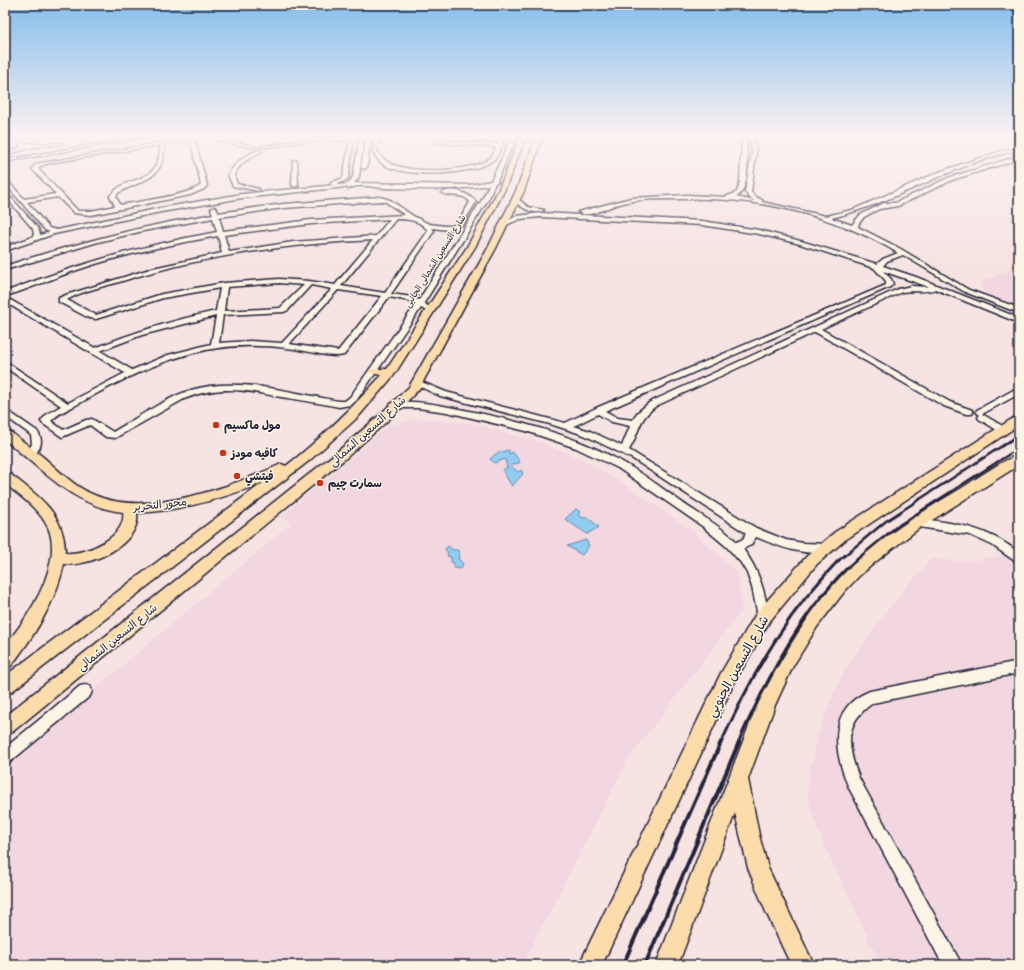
<svg xmlns="http://www.w3.org/2000/svg" width="1024" height="970" font-family="Pangolin,'Playpen Sans Arabic',sans-serif">
<rect width="100%" height="100%" fill="#f6e3e2"/>
<filter id="ink" filterUnits="userSpaceOnUse"><feTurbulence type="fractalNoise" baseFrequency=".025" numOctaves="2"/><feDisplacementMap in="SourceGraphic" scale="8" xChannelSelector="R" yChannelSelector="G"/><feConvolveMatrix kernelMatrix="1 2 1 2 8 2 1 2 1" color-interpolation-filters="sRGB"/></filter>
<g filter="url(#ink)">
<g fill="#f2d6e0">
<polygon points="1019,267 1019,306 989,294 981,287 983,281"/>
<polygon points="417,419 472,423 541,443 582,459 625,485 691,530 737,573 742,610 629,758 522,965 5,965 5,765 292,523 283,516 388,426"/>
<polygon points="1019,550 1019,965 881,965 872,946 870,946 867,940 869,939 823,843 810,807 808,793 809,776 819,733 831,700 845,670 889,608 931,559 951,561 978,560 1006,555"/>
</g>
<g fill="#90cdf1" stroke="#6489a8">
<polygon points="509,450 509,454 513,452 520,462 511,466 518,472 521,470 523,474 512,486 502,470 507,468 505,459 494,463 490,459 497,453"/>
<polygon points="576,509 580,512 578,515 584,518 587,517 599,527 587,534 565,519"/>
<polygon points="586,540 589,546 582,555 567,546"/>
<polygon points="448,546 453,550 458,550 459,554 458,558 463,564 461,569 454,568 454,563 451,562 451,557 447,556 448,553 445,549"/>
</g>
<g fill="none" stroke-linecap="round" stroke-linejoin="round">
<g stroke="#22223b" stroke-width="3">
<g id="minor">
<polygon points="14,135 18,135 23,144 61,143 63,144 34,147 5,155 5,152 18,149 20,146"/>
<polygon points="147,135 156,135 5,162 5,160"/>
<polygon points="214,135 218,135 219,137 223,139 256,147 254,148 220,141 215,139"/>
<path d="M360,135H364L359,177L354,183L469,185L491,181L513,135H517L497,181L498,182L495,183L489,198L424,303L434,311L430,313L421,308L356,401L350,405L339,407C320,403 300,400 281,397C246,390 218,385 184,399L115,438L106,437L90,425L62,437L42,423L41,421L47,414L61,406L5,367V361L68,403L125,373L5,302V297L95,348C134,332 174,320 216,311L220,288L163,298L96,319L89,318L59,302V298L66,295L153,268L222,253L218,236C172,244 125,254 80,269C55,277 30,289 5,296V292C74,265 144,245 217,232L213,218L143,231L98,242L5,270V266C73,244 142,226 213,214L211,209L214,207L217,209L218,213L284,204L380,197L390,200L413,216L429,224L445,226H452L458,223L470,202C462,192 451,198 442,193C452,187 469,193 476,202L462,225L449,230L432,228L434,231L391,294L412,297L419,300L483,198L489,185C455,191 419,189 384,188C372,187 359,183 348,189L346,187L242,198L161,212L54,234L5,251V247L30,238L34,235L33,229L5,196V191L38,228L40,235L50,232L45,230L5,183V178L24,199L56,194L32,169L36,164L182,139L195,141L207,185L204,189L190,195L91,215L74,213L58,197L27,202L49,228L57,230L161,208L242,194L348,184L353,177ZM182,141L191,142L201,185C192,195 136,202 120,205L116,196L118,193C143,179 165,180 164,144ZM160,145C160,188 128,172 110,196L115,206L91,211H78L38,169L40,166L50,163ZM380,201L386,202L405,215L311,220L223,231L219,217L284,208ZM390,219L376,236L293,242L229,252L224,235L311,224ZM396,219C407,219 421,220 428,231L385,293L341,286ZM373,240L335,285L309,281L279,279L224,283L162,294L96,315L67,300C79,292 101,287 116,283C199,256 286,244 373,240ZM279,283L304,285L280,308L224,311L227,287ZM311,285L332,289L282,343L250,341L219,343L223,315L284,312L288,310ZM338,290L382,296L338,351L289,344ZM389,297L410,301L416,304L350,397L345,401H339C292,393 237,376 191,390C168,397 135,419 113,432L92,419L86,420L63,430L51,421C60,411 76,406 87,399C141,369 196,343 259,346C275,346 290,348 305,351C318,353 331,358 344,355ZM216,316L211,344L168,355L132,370L100,351L142,335Z"/>
<polygon points="367,135 371,135 367,167 364,169 361,167"/>
<path d="M375,135H379L377,152C383,159 388,164 397,166C417,173 473,172 490,158C493,155 495,151 496,147L435,143L437,141L497,144L500,135H504L502,144L507,146L501,147C499,152 497,157 493,160C473,176 399,179 380,162C377,159 375,155 373,152Z"/>
<path d="M742,135H746C747,150 751,190 736,197L755,201L750,198L745,192L752,153L750,135H754L756,153L751,192L754,196L762,200V202L826,216L852,210L939,172L1001,151L1019,148V150C953,163 896,203 831,218L852,225L860,215L884,203H895L948,178L1019,156V159L952,180L898,206L879,209L864,217L859,223L858,227L899,248L969,290L1019,308V313L965,292L903,255L887,261L883,266L916,277L1019,318V323L935,289C929,293 911,290 902,292L821,329L950,402L972,410L973,412L972,414H966L944,406L815,332L656,406C637,420 640,432 629,450L756,528L786,540L803,543L830,544L831,547L830,550C807,558 778,546 756,537L751,545L743,549C759,570 765,592 769,617L767,621L763,622L759,621L752,587L747,573L741,563L727,547L702,526L618,468L576,448L526,431L447,412L418,408H398L394,405C400,398 434,404 444,406C502,417 565,431 617,459C640,471 660,487 680,501C699,515 720,525 737,542L743,539L746,533L633,459L584,435L550,424L440,396L412,383L413,381H419L446,392L565,423L596,408L886,285V281L874,268L800,244L759,234L702,225L541,217L520,219L504,226L501,224L517,216L541,213L702,221L759,230L804,242L877,264L883,259L898,253C838,216 756,196 685,199C663,199 637,198 616,205C605,208 588,219 578,212L631,198L687,195L725,197L733,194L737,192L740,182ZM883,271L929,287L911,286L898,289L650,402L637,413L633,420L618,418L605,411L890,287L893,284L891,279ZM598,414L612,422L630,426L622,446L590,431L574,426Z"/>
<polygon points="345,138 345,140 348,140 353,145 348,179 333,186 330,184 331,183 343,178 349,145 344,140 300,142 262,148 260,147 300,140"/>
<path d="M259,150L261,152C250,157 239,164 234,175L237,184L259,189V191L233,186L228,175C235,163 246,154 259,150Z"/>
<polygon points="295,160 297,161 298,185 295,187 292,185 293,161"/>
<path d="M514,199H518L528,207L544,210C534,216 521,207 514,201Z"/>
<polygon points="1019,387 1019,394 982,414 1006,428 1008,430 1006,432 1000,432 979,419 978,417 980,415 976,412 977,410"/>
<path d="M5,409L37,431C44,441 41,447 34,456H28L26,454L32,444L31,435L5,416Z"/>
<path d="M917,519C954,522 989,528 1019,553V564L992,545L970,535L913,526L912,523L913,520Z"/>
<path d="M1019,661V673L873,703C843,723 847,747 859,778L962,965H943L849,788C834,753 826,708 870,691Z"/>
<polygon points="85,685 90,686 92,691 90,696 10,762 5,764 5,748 80,686"/>
</g>
</g>
<g stroke="#22223b" stroke-width="3">
<g id="major">
<path d="M521,135H527L505,189L475,247L394,375L358,417L310,460L11,692L5,694V676L264,482C222,499 181,511 137,513C142,544 88,568 64,564C56,602 34,636 11,666L5,669C5,663 3,653 5,647C9,639 21,626 26,617C42,593 63,550 45,522C35,506 19,495 5,484V472L10,474C38,496 65,513 65,553C86,555 127,537 123,512C74,507 42,469 5,440V430L9,431C21,440 32,448 43,457C59,471 75,487 94,495C147,518 227,488 277,466L281,464L286,466C321,439 352,408 382,375L370,373L369,371L370,369H387L467,247L499,189Z"/>
<polygon points="537,135 543,135 524,191 496,248 419,389 394,415 346,458 11,733 5,736 5,716 337,452 374,420 409,387 488,248 516,191"/>
<polygon points="1019,416 1019,425 845,540 817,564 769,622 733,685 602,965 579,965 721,673 757,612 807,556 835,532 1015,417"/>
<path d="M1019,455V465L918,529L879,559L860,575L844,592L817,627L793,666L775,705L748,779L759,835L768,868L814,965H791L766,912L748,868L735,813L678,965H656L761,695C784,648 811,602 850,566C884,536 923,511 962,488C976,479 1004,459 1019,455Z"/>
</g>
</g>
<use href="#minor" fill="#fcf5e5" fill-rule="evenodd"/>
<use href="#major" fill="#fddcac" fill-rule="evenodd"/>
<g stroke="#22223b" stroke-width="2.5">
<polyline points="838,561 886,521 1019,435"/>
<polyline points="855,561 896,527 1019,448"/>
</g>
<g stroke="#22223b" stroke-width="3">
<path d="M721,743C747,686 777,629 819,582C825,575 832,567 839,560"/>
<path d="M738,743C764,685 808,601 856,560"/>
</g>
<g stroke="#22223b" stroke-width="4">
<polyline points="623,965 721,742"/>
<polyline points="645,965 739,742"/>
</g>
</g>
</g>
<linearGradient id="sky" x2="0" y2="1"><stop stop-color="#85beec"/><stop offset="0.5" stop-color="#fbf2f2"/><stop offset="1" stop-color="#fbf2f2" stop-opacity="0"/></linearGradient>
<rect width="1024" height="271" fill="url(#sky)"/>
<g fill="#c8321e" stroke="#fcf5e5" stroke-width="1.5">
<circle cx="216" cy="425" r="4"/>
<circle cx="223" cy="453" r="4"/>
<circle cx="237" cy="476" r="4"/>
<circle cx="320" cy="483" r="4"/>
</g>
<g text-anchor="middle" stroke-width="3" stroke-linejoin="round" paint-order="stroke">
<g font-size="9" fill="#22223b" stroke="#fcf5e5">
<text transform="translate(435 261) rotate(-58)" y="3">شارع التسعين الشمالى الجانبى</text>
</g>
<g font-size="11" font-weight="bold" fill="#22223b" stroke="#fcf5e5" text-anchor="start">
<text x="224" y="429">مول ماكسيم</text>
<text x="231" y="457">كافيه مودز</text>
<text x="245" y="480">فيتشي</text>
<text x="328" y="487">سمارت چيم</text>
</g>
<g font-size="11" fill="#22223b" stroke="#fcf5e5">
<text transform="translate(367 431) rotate(-42)" y="4">شارع التسعين الشمالى</text>
<text transform="translate(160 504) rotate(-6)" y="4">محور التحرير</text>
<text transform="translate(117 637) rotate(-39)" y="4">شارع التسعين الشمالى</text>
</g>
<g font-size="13" fill="#22223b" stroke="#fcf5e5">
<text transform="translate(737 666) rotate(-61)" y="5">شارع التسعين الجنوبي</text>
</g>
</g>
<rect width="1024" height="970" fill="none" stroke="#fcf5e5" stroke-width="20"/>
<rect x="10" y="10" width="1004" height="950" fill="none" stroke="#22223b" stroke-width="1.5" filter="url(#ink)"/>
</svg>
